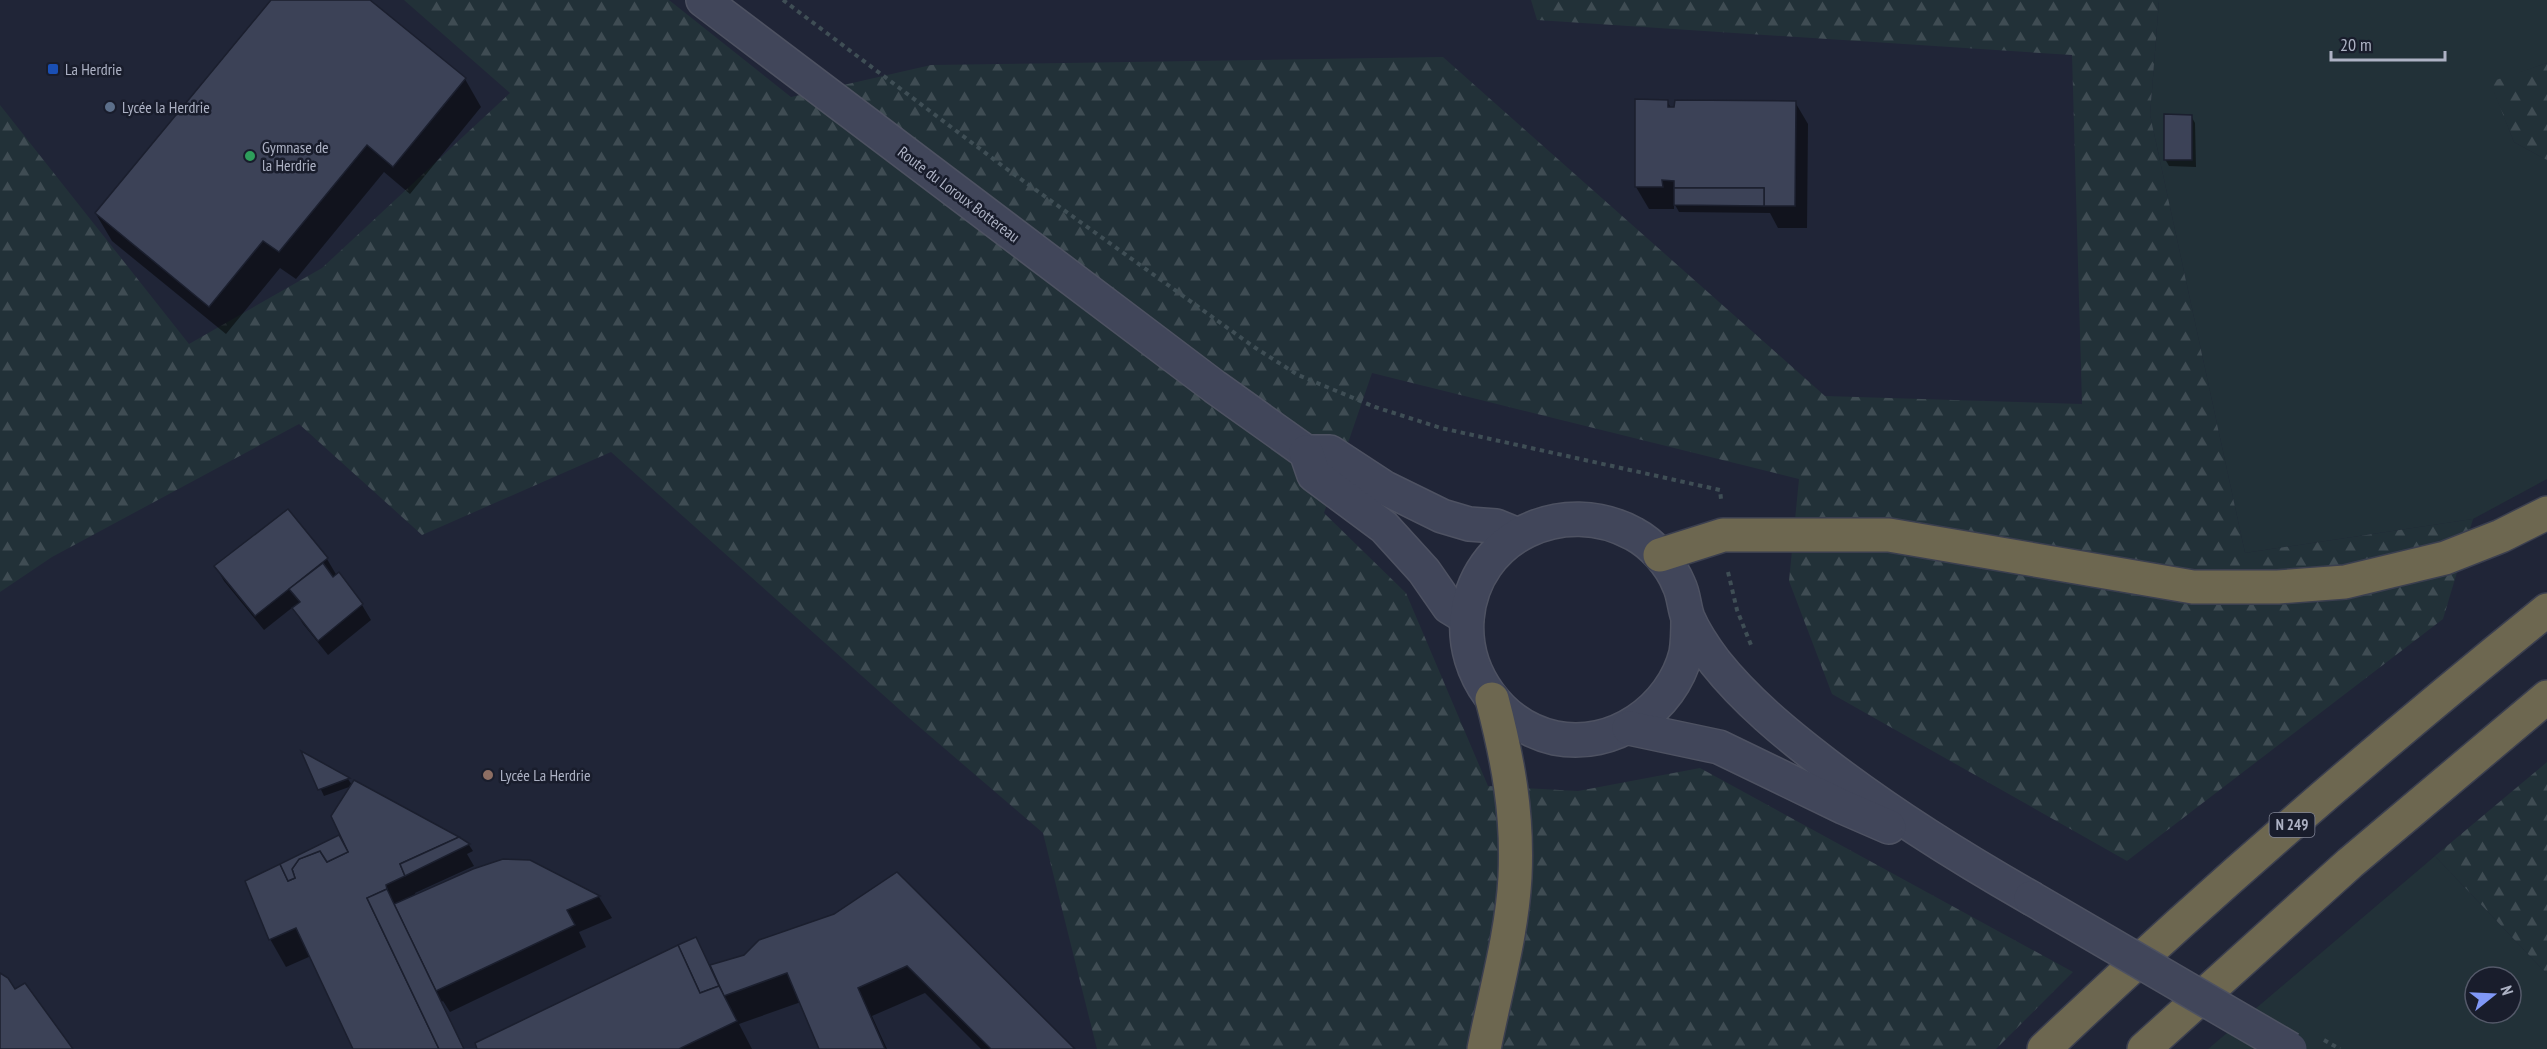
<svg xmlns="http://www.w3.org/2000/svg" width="2547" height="1049" font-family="'PT Sans Narrow',sans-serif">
<defs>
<pattern id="forest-firs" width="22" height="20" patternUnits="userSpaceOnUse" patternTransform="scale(1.5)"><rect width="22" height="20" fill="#223138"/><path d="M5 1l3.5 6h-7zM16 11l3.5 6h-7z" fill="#3f4c53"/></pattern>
</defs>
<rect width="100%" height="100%" fill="#202537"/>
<g fill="#223138" fill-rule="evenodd">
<polygon points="2159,0 2547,0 2547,63 2491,83 2514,142 2547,160 2547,479 2473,519 2245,553 2150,115"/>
<path d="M2435,856L2547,974V1049H2208ZM2475,977H2511V1013H2475Z"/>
</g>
<g fill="url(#forest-firs)">
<polygon points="404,0 669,0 791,97 931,65 1443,57 1825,396 2082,404 2072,55 1537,20 1531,0 2159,0 2150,115 2245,553 2473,519 2443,619 2127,861 1832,694 1789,581 1799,479 1372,373 1324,513 1406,593 1488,786 1578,791 1700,768 2073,972 1996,1049 1097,1049 1043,833 909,718 611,452 422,535 299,424 52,557 0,592 0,105 189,344 322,268 510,93"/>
<polygon points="2547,63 2547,160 2514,142 2490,82"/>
<polygon points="2547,762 2547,974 2435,856"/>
</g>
<g fill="#0007">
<polygon points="273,0 368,0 465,79 481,107 410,194 384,172 296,279 280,268 226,334 112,241 96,214"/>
<polygon points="1637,101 1667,101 1671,108 1795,102 1808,124 1807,228 1778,228 1770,213 1679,212 1674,203 1674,209 1649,209 1636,187"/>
<polygon points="2191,116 2195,123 2196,167 2169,166 2165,159"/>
<polygon points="288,511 327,559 337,576 362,605 371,620 328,655 303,624 293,607 264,630 224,581 216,567"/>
<polygon points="304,754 348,779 352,785 354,782 469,845 473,851 467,854 474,866 415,893 416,896 530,862 599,897 612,918 579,932 586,947 450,1012 443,1001 441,1002 464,1049 355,1049 311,956 286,967 270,939 246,882 348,848 352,786 324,796"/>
<polygon points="835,915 1073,1049 981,1049 925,993 872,1016 887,1049 821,1049 801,1002 739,1024 752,1049 479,1049 744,957"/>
</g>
<g fill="#3c4257" stroke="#1b1f2e" stroke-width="1.5">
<polygon points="271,0 370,0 466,78 393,167 367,145 279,252 263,241 209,307 95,213"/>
<polygon points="1635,99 1668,100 1668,107 1674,107 1675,100 1796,101 1795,206 1764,206 1764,188 1674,188 1674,181 1662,180 1663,187 1635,187"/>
<polygon points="2164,114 2192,115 2192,160 2164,160"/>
<polygon points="1674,188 1764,188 1764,206 1674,205"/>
<polygon points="288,509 328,558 255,616 214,566"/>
<polygon points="323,563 333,577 339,572 363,604 318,641 292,608 300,602 289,589"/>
<polygon points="301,751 350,778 318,790"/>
<polygon points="354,780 459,837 400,864 405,876 386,885 387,889 367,898 439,1049 353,1049 296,928 269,940 245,881 280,864 288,881 295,878 292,869 299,859 320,851 327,862 348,852 331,816"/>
<polygon points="339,835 348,852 327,862 320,851 299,859 292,869 295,878 288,881 280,864"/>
<polygon points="459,837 470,844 405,876 400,864"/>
<polygon points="503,859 530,860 600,896 567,910 575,925 436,991 394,904 473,869"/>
<polygon points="897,872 1075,1049 991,1049 907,966 858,988 885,1049 819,1049 787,973 724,996 710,965 744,955 759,940 834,914"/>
<polygon points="387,889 394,904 464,1049 439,1049 367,898"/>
<polygon points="696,937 719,986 700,993 678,945"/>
<polygon points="678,945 700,993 719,986 737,1021 679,1049 477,1049 475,1043"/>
<polygon points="0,973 8,978 15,989 25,983 73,1049 0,1049"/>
</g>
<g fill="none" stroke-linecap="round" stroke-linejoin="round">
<g stroke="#4e5262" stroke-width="36">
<g id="secondary">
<polyline points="703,0 1215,387 1306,452 1330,452 1385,488 1442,516 1469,524 1496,526 1518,535"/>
<polyline points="1306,452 1314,475 1384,527 1424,571 1449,607 1467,618"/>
<path d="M1688,618C1688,629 1688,642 1686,653C1672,709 1613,750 1555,738C1501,726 1463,674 1467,619C1474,536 1564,495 1634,534C1653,544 1671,565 1679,585C1684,595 1684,608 1688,618C1694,632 1706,650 1715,662C1746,701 1785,733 1824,763C1890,814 1959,857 2031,898"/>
<polyline points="1629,728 1719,747 1843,807 1889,827"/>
</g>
</g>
<g stroke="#3b3f4f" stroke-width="36">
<g id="highway">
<polyline points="1660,555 1723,535 1889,535 2193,587 2278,587 2345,582 2445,558 2501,536 2547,513"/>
<path d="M1484,1049C1495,993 1512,934 1515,877C1518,813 1508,760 1492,699"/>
<path d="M2044,1049C2205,896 2374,750 2547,610"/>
<polyline points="2144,1049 2350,863 2547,697"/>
</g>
</g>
<g stroke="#3f4e55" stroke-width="4" stroke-dasharray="4.5 4.5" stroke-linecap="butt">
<polyline points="783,0 1004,167 1254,347 1298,375 1375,407 1441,428 1720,490 1721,499"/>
<polyline points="1728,572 1737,610 1751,645"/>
<polyline points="2324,1040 2340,1049"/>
</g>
<use href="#secondary" stroke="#41465a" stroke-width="33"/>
<use href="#highway" stroke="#6d6750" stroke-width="33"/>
<g stroke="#4e5262" stroke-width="36" stroke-linecap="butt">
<polyline id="secondary-bridge" points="2031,898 2290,1049"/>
</g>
<use href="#secondary-bridge" stroke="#41465a" stroke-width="33"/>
</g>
<rect fill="#1a4fb4" stroke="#191d2c" stroke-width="2" x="47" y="63" width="12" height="12" rx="3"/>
<circle fill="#5c6f8a" stroke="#191d2c" stroke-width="2" cx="110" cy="107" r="6"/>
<circle fill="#2e9e5b" stroke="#191d2c" stroke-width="2" cx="250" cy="156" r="6"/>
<circle fill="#8d6e63" stroke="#191d2c" stroke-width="2" cx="488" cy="775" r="6"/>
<g text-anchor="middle" stroke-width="5" stroke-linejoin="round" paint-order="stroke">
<rect fill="#191d2c" stroke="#818596" stroke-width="1.5" x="2269.5" y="813" width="45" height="24" rx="4.5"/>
<g font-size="15" font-weight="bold" fill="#adb2c4">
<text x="2292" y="830">N 249</text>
</g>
<g font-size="16" fill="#adb2c4" stroke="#191d2c" text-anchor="start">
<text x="65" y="75">La Herdrie</text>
<text x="122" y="113">Lycée la Herdrie</text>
<text x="262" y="153">Gymnase de<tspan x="262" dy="18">la Herdrie</tspan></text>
<text x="500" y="781">Lycée La Herdrie</text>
</g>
<g font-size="16" fill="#adb2c4" stroke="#191d2c">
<text transform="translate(959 194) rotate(37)" y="6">Route du Loroux Bottereau</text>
</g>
</g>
<g transform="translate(2493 995) rotate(72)"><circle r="28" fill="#191d2c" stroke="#545969" stroke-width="1.5"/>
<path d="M0-4.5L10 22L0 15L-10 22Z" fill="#8098f7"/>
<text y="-9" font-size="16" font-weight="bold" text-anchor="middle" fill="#adb2c4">N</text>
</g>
<path d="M2331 51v9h114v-9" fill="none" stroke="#adb2c4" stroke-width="3"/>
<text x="2340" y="51" font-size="18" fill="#adb2c4" stroke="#191d2c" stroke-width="4.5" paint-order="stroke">20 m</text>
</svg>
